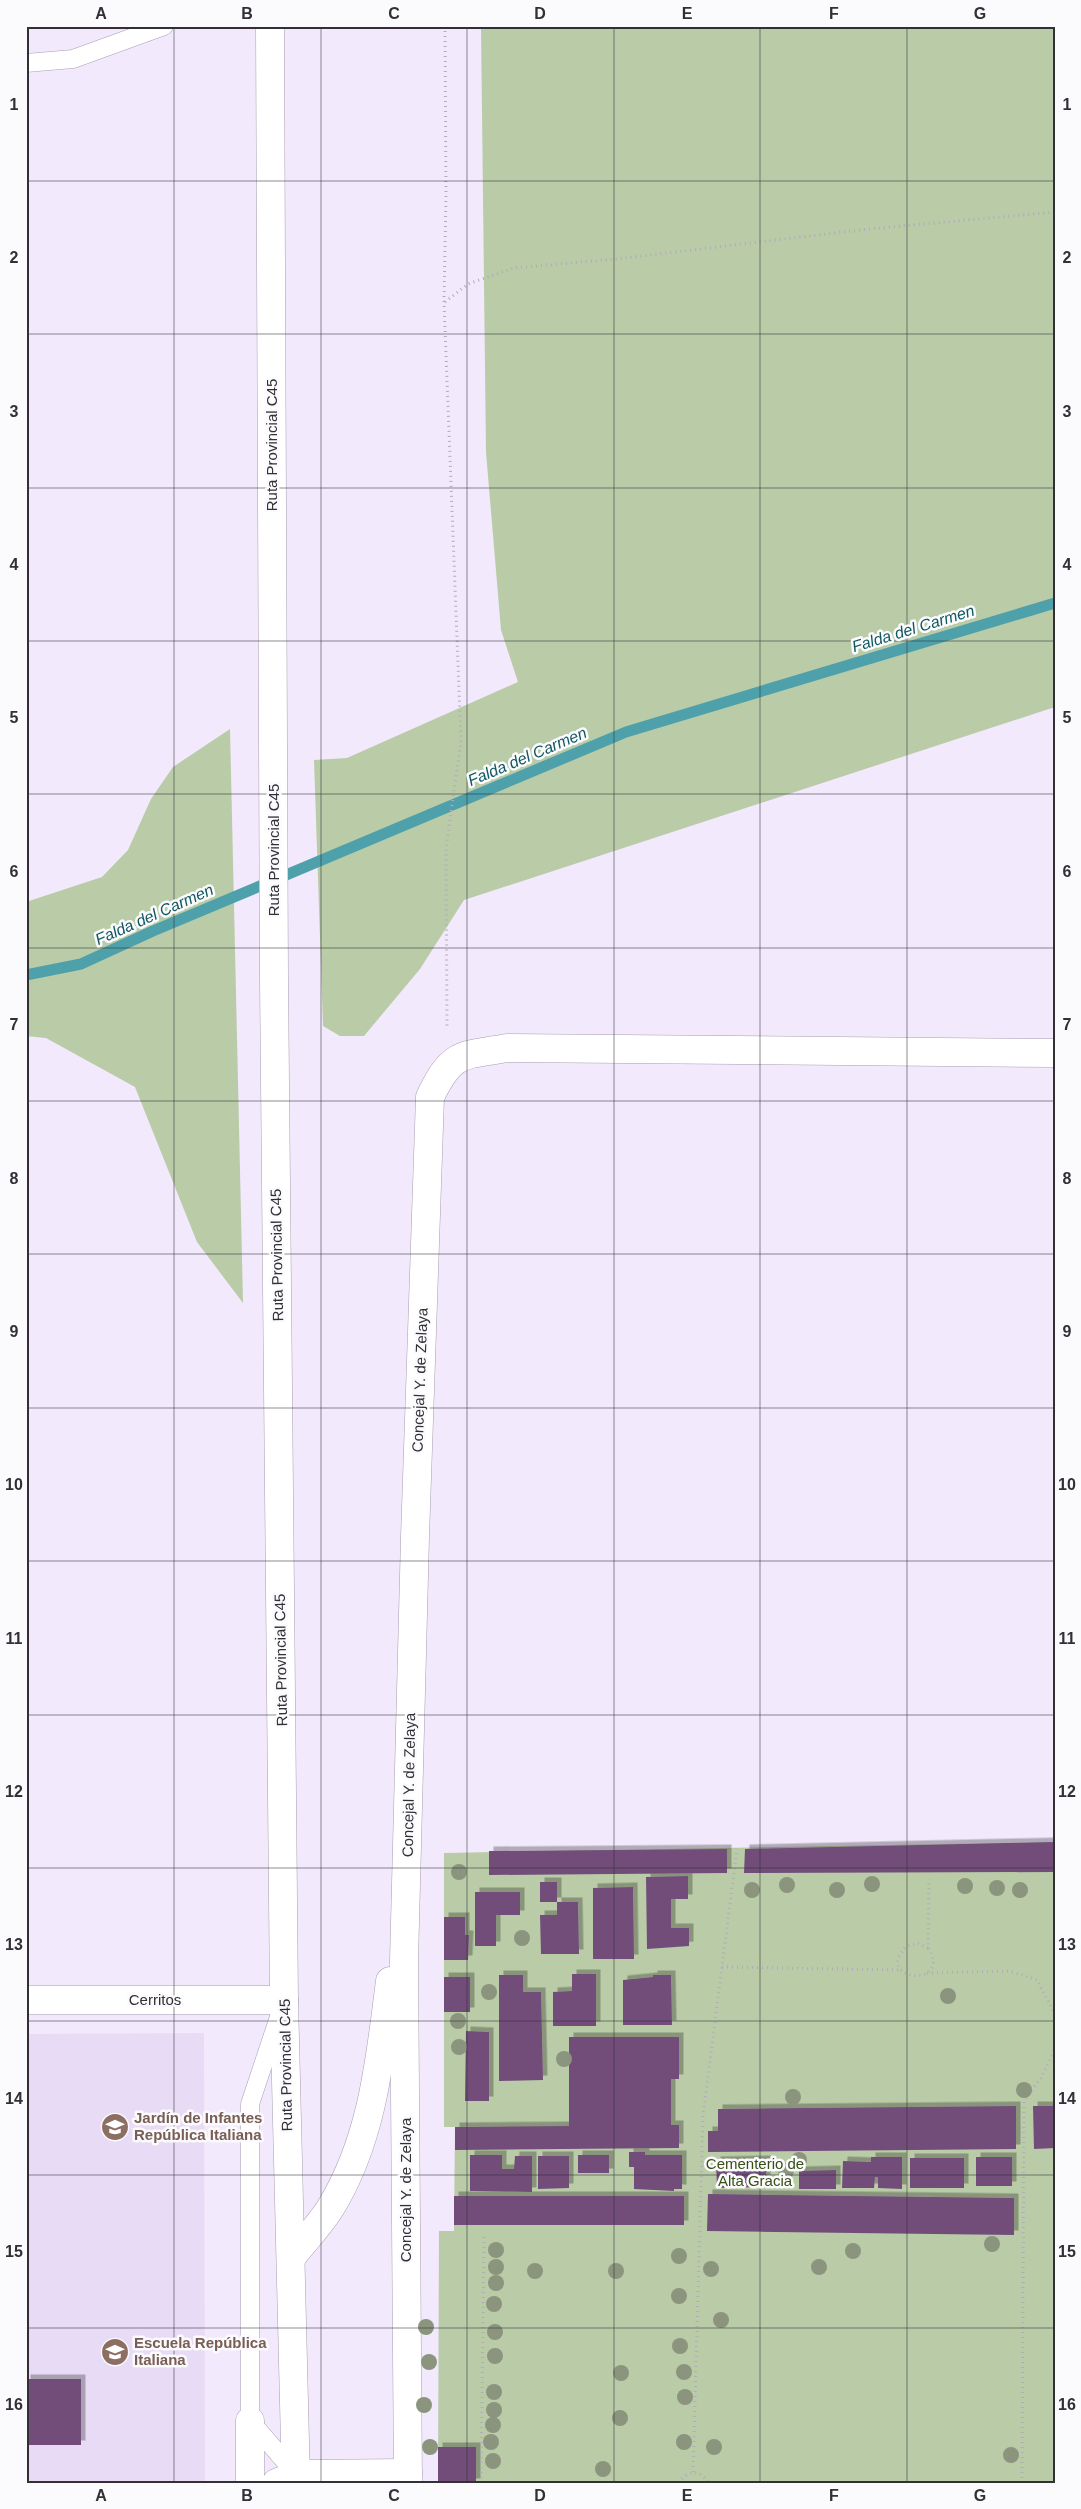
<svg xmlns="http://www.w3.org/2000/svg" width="1081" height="2509" font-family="Helvetica,sans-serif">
<defs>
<filter id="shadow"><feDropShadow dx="4.5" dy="-4.5" stdDeviation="0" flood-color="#0004"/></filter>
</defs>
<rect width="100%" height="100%" fill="#f2e9fc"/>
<polygon fill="#e8dbf5" points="204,2033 205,2483 26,2483 26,2034"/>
<g fill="#b9cba7">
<polygon points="481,26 1055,26 1055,707 464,900 420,969 364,1036 340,1036 323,1026 314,760 347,758 518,682 501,630 486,452"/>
<polygon points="230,729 243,1303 197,1242 135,1087 46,1038 26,1036 26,902 102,877 128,850 151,799 173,767"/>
<polygon points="1055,1842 1055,2483 438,2483 439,2231 454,2231 455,2127 444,2127 444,1853"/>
</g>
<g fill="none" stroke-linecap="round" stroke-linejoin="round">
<polyline stroke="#4ea1ab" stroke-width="11" points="26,975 81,964 153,931 626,732 1055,603"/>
</g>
<g fill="#724e7a" filter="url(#shadow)">
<polygon points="1055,1842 1055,1872 744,1873 745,1849"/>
<polygon points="727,1849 727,1873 489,1875 489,1851"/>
<polygon points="688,1876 688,1899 671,1899 671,1928 689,1928 689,1946 647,1949 646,1877"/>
<rect x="540" y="1882" width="17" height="20"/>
<polygon points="633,1887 634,1959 593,1959 593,1888"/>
<polygon points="475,1892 520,1892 520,1915 496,1915 496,1946 475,1946"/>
<polygon points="557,1902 578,1902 579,1954 541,1954 540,1915 557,1915"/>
<polygon points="444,1917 465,1917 465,1935 469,1935 468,1960 444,1960"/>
<polygon points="572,1974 596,1974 596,2026 553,2026 553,1992 572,1991"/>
<polygon points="499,1975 523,1975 523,1992 541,1992 543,2080 499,2081"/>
<polygon points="653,1975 671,1975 672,2025 623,2025 623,1980 653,1977"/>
<rect x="444" y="1977" width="26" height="35"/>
<polygon points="466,2031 489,2032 489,2101 465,2101"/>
<polygon points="569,2037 679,2037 679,2079 671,2079 671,2125 679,2125 679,2148 455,2150 455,2127 569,2126"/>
<polygon points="1016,2106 1016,2149 708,2152 708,2131 718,2131 718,2109"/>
<polygon points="1033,2106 1055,2106 1055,2148 1034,2149"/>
<polygon points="629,2152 645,2152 645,2155 682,2155 682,2189 674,2189 674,2191 634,2189 634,2167 629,2167"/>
<polygon points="470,2155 502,2155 502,2169 514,2169 515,2156 532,2156 532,2192 470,2191"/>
<rect x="578" y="2155" width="31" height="18"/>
<polygon points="538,2156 569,2156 569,2188 538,2189"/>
<polygon points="871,2157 902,2157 902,2189 878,2188 878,2177 875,2177 874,2188 842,2188 843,2161 871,2162"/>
<rect x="976" y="2157" width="36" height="29"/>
<rect x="910" y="2158" width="54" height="30"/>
<polygon points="766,2160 766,2187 717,2188 716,2161"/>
<polygon points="836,2170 836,2189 799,2189 799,2171"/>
<polygon points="708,2194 1014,2198 1014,2235 707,2231"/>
<rect x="454" y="2196" width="230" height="29"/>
<rect x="26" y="2379" width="55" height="66"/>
<rect x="438" y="2447" width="38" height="36"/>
</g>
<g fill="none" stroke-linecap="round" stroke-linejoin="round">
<g stroke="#a89eb1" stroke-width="19">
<g id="lane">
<polyline points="26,63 73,59 164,26"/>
<polyline points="279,2017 250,2104 250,2421 296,2474"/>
</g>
</g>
<g stroke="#a89eb1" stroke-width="29">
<g id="street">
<polyline points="26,2000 284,2000"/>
<path d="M291,2258C304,2241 320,2225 331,2207C373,2138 380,2059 390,1981"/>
<polyline points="250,2421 250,2483"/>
<polyline points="276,2483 297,2474 408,2473"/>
<path d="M408,2483L404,1961L415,1537L430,1097C452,1051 461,1056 507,1048L1055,1053"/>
</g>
</g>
<g stroke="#a89eb1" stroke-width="29">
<polyline id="secondary" points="270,26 274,980 284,2000 296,2483"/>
</g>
<g stroke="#b2abba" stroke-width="3" stroke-dasharray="1 4" stroke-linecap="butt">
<polyline points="445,26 446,195 444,302 461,742 446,848 447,1027"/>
<polyline points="445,302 468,284 514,268 616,259 869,229 1055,212"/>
<path d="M928,1948L918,1943L907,1946C871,1981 954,1989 928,1948L929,1879"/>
<polyline points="722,1967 902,1970"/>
<polyline points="927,1973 1009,1971 1037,1980 1055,2014"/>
<polyline points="693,2472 703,2116 737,1849"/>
<polyline points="481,2483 484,2236"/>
<path d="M679,2483C686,2471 701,2468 708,2483"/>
<polyline points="1022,2483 1024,2100 1041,2078 1055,2049"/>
</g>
<use href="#lane" stroke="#fff" stroke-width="18"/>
<use href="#street" stroke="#fff" stroke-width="28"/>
<use href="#secondary" stroke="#fff" stroke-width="28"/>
</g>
<g fill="#8b947d">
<circle cx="459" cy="1872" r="8"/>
<circle cx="872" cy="1884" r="8"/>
<circle cx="787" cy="1885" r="8"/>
<circle cx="965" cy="1886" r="8"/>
<circle cx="997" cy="1888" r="8"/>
<circle cx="752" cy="1890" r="8"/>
<circle cx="837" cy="1890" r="8"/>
<circle cx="1020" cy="1890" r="8"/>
<circle cx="522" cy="1938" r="8"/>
<circle cx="489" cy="1992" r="8"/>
<circle cx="948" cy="1996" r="8"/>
<circle cx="458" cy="2021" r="8"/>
<circle cx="459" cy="2047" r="8"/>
<circle cx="564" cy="2059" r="8"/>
<circle cx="1024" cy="2090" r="8"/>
<circle cx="793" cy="2097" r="8"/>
<circle cx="799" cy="2160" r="8"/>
<circle cx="786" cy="2171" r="8"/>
<circle cx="992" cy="2244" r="8"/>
<circle cx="496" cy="2250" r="8"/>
<circle cx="853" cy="2251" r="8"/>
<circle cx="679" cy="2256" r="8"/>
<circle cx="496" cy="2267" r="8"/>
<circle cx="819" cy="2267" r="8"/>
<circle cx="711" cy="2269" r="8"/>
<circle cx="535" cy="2271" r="8"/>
<circle cx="616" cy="2271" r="8"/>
<circle cx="496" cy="2283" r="8"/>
<circle cx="679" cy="2296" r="8"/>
<circle cx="494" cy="2304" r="8"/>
<circle cx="721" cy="2320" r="8"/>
<circle cx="426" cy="2327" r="8"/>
<circle cx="495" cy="2332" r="8"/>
<circle cx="680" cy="2346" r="8"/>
<circle cx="495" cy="2356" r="8"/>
<circle cx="429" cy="2362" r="8"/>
<circle cx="684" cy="2372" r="8"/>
<circle cx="621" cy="2373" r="8"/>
<circle cx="494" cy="2392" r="8"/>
<circle cx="685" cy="2397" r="8"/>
<circle cx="424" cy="2405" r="8"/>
<circle cx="494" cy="2410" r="8"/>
<circle cx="620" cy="2418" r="8"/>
<circle cx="493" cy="2425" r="8"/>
<circle cx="491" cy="2442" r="8"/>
<circle cx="684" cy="2442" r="8"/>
<circle cx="430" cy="2447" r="8"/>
<circle cx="714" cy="2447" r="8"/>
<circle cx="1011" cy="2455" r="8"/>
<circle cx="493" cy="2461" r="8"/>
<circle cx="603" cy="2469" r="8"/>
</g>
<path fill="none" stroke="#322f36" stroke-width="1" stroke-opacity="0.55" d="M174,26V2483M321,26V2483M467,26V2483M614,26V2483M760,26V2483M907,26V2483M26,181H1055M26,334H1055M26,488H1055M26,641H1055M26,794H1055M26,948H1055M26,1101H1055M26,1254H1055M26,1408H1055M26,1561H1055M26,1715H1055M26,1868H1055M26,2021H1055M26,2175H1055M26,2328H1055"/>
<defs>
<g id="school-disc" transform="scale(1.4375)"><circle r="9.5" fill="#8d6e63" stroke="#fbfafd"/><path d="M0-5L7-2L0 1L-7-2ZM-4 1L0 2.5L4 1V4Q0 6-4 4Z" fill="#fff"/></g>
</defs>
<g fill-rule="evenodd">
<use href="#school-disc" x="115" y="2127"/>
<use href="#school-disc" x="115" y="2352"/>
</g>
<g text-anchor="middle" stroke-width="5" stroke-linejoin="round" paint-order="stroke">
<g font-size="15" fill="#322f36" stroke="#fbfafd">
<text transform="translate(272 445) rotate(-90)" y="5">Ruta Provincial C45</text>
<text transform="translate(274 850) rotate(-90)" y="5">Ruta Provincial C45</text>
<text transform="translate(277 1255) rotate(-91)" y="5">Ruta Provincial C45</text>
<text transform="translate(420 1380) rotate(-88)" y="5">Concejal Y. de Zelaya</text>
<text transform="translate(281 1660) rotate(-91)" y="5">Ruta Provincial C45</text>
<text transform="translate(409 1785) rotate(-89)" y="5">Concejal Y. de Zelaya</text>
<text x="155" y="2005">Cerritos</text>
<text transform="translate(286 2065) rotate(-91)" y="5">Ruta Provincial C45</text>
<text transform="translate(406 2190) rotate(-90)" y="5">Concejal Y. de Zelaya</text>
</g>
<g font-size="15" font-weight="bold" fill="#785e54" stroke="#fbfafd" text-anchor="start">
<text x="134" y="2123">Jardín de Infantes<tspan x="134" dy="17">República Italiana</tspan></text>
<text x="134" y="2348">Escuela República<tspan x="134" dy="17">Italiana</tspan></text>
</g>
<g font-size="15" fill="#374f15" stroke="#fbfafd">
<text x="755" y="2169">Cementerio de<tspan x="755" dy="17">Alta Gracia</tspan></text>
</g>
<g font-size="16" font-style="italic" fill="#105860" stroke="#fbfafd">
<text transform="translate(913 628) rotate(-17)" y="6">Falda del Carmen</text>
<text transform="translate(527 756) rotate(-23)" y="6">Falda del Carmen</text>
<text transform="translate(154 914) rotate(-24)" y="6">Falda del Carmen</text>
</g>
</g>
<rect width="1081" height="2509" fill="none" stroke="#fbfafd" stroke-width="55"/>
<rect x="28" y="28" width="1026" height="2454" fill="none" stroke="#322f36" stroke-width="2"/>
<g font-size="16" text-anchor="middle" font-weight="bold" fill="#322f36">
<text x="101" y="19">A</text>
<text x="247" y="19">B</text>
<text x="394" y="19">C</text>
<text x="540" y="19">D</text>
<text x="687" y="19">E</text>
<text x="834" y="19">F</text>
<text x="980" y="19">G</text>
<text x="14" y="110">1</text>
<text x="1067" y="110">1</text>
<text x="14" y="263">2</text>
<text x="1067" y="263">2</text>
<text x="14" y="417">3</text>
<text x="1067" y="417">3</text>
<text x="14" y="570">4</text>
<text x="1067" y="570">4</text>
<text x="14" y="723">5</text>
<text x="1067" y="723">5</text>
<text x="14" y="877">6</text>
<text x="1067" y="877">6</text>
<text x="14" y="1030">7</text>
<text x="1067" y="1030">7</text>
<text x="14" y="1184">8</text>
<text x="1067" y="1184">8</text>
<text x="14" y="1337">9</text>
<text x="1067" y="1337">9</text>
<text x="14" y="1490">10</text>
<text x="1067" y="1490">10</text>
<text x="14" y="1644">11</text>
<text x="1067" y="1644">11</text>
<text x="14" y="1797">12</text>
<text x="1067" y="1797">12</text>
<text x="14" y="1950">13</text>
<text x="1067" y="1950">13</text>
<text x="14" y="2104">14</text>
<text x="1067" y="2104">14</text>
<text x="14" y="2257">15</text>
<text x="1067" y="2257">15</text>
<text x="14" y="2410">16</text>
<text x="1067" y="2410">16</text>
<text x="101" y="2501">A</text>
<text x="247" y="2501">B</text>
<text x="394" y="2501">C</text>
<text x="540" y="2501">D</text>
<text x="687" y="2501">E</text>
<text x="834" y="2501">F</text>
<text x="980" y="2501">G</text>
</g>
</svg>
